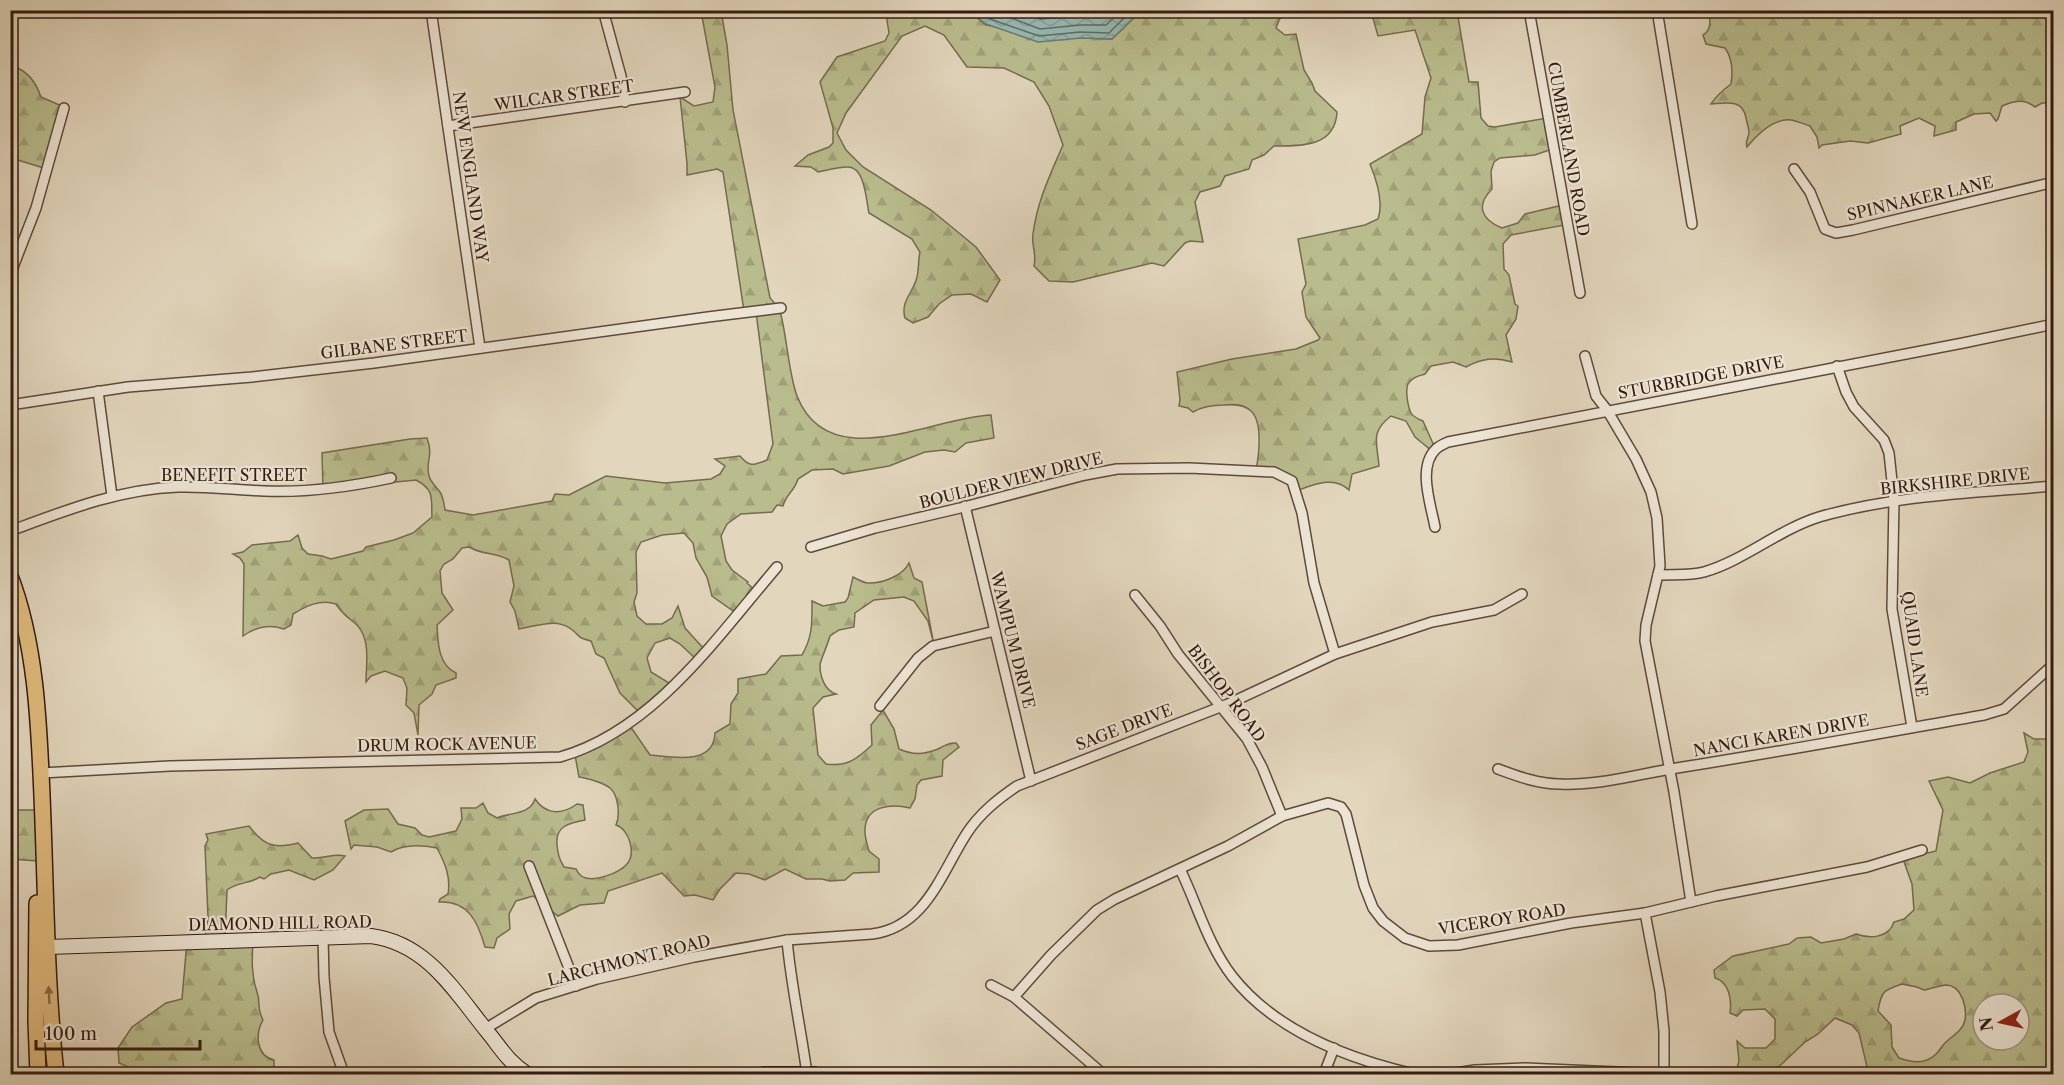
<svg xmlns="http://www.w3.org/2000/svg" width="2064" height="1085" font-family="'Libre Caslon Text',serif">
<defs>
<pattern id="forest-firs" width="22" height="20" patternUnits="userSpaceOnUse" patternTransform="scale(1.5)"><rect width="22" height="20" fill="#b9bc8d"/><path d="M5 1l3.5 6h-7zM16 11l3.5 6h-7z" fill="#a0a178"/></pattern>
<pattern id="water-waves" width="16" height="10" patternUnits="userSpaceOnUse" patternTransform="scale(1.5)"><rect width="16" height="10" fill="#95b9b4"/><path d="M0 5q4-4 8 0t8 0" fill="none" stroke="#819e9a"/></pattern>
</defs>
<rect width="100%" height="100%" fill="#e2d6bd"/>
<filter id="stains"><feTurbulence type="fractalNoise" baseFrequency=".00333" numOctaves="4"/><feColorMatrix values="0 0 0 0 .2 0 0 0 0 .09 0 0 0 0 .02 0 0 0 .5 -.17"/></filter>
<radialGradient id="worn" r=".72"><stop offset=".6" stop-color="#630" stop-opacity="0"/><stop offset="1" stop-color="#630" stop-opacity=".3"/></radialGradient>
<g fill="url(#forest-firs)" stroke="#766b4e" stroke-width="1.5" fill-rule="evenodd">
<path d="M701,11H721L727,45L733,110L770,298L779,308L781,315C787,339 789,375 797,396C829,477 932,417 991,415L994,438L966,443L955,452L944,450L925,452L889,466L843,474L833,469L812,470L798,479C794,492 786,494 783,506L777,505L772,512L741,514L727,524L721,536L726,561L732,570L748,582L747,583L757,592L736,613L712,596L707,577L696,558L693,543L684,533L662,535L641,542L636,552L637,593L634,602L637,616L646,624H662L672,618L678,606L685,628L705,650L697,660L680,644L670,638L655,643L647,658L651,672L674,686L639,712L620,693L604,658L596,654L591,641C575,637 581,636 571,629C556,618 536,626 519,629L515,611L510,602L514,586L509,560C493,551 485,556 469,547L462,548L453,559L444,564L440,571L442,593L453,610L437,625C438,642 438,665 456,673V678L436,685L432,694L419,705L418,735L414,713L406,705L407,688L403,678L385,671L371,676L366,682C366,663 371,640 357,625C349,618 342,614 336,604C320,599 306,606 293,614L291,625L284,629C268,624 256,627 243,636L244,564L240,558L233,554L243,552L252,545L290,541L298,535L302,548L308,554L322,556L331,559L363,551L366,547L394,540L413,533L432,517C431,498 435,490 416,480L323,489L322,453L410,439L427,438C434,457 425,461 429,476C431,483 436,486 440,492C443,496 444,504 445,510L473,515L552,501L555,494L569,495L606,476L665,483L711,479L720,474L725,466L715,459L740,456C750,468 754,465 767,460L773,444L756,312L744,311L723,172L717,169L687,175V163L680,97L694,106L713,102L715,87Z"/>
<path d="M893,11H969L986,25L1081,38L1112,39L1141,11H1290L1291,16L1280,18L1276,28L1285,35L1296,34L1304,70L1312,83L1315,91L1337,112C1335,147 1302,146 1274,146L1264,155L1252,160L1249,169L1225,176L1220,186L1200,192L1195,202L1203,242L1190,241L1185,243L1164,266L1152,263L1073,282L1049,281L1034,266C1037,253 1031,246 1033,234C1037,202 1050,175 1063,145L1049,106L1034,82L1004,68L967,67L944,35L925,26L902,36L846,113L837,133L846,150L863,167L931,210L976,247L1000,280L987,302L971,294L952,295L939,304L928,317L913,323L905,318C900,301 914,292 917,277C919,269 918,260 920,252L912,239L869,213C866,200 865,167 848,167C838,167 827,170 818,172L811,167L795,166L808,155L829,147L833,143V128L820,82L837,57L885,41L889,33L886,14Z"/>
<path d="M1371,11H1457L1469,82H1478L1481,118L1488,126L1495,127L1547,118L1552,149L1535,155L1500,158L1494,162L1491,171L1492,189C1475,206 1482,220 1502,228L1518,223L1525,214L1563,205L1565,225L1511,235L1503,244L1504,269L1509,275L1515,304L1518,306L1516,319L1506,335L1512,362C1495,357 1482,358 1466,367L1453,362L1431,366L1425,374C1419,376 1412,377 1408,384C1405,390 1408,407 1411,413C1413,417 1418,419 1423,421L1435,448L1432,451L1415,437L1406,421L1391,416C1370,432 1377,442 1379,466L1352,474L1349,490C1334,475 1313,485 1296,491L1289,478L1256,470C1259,455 1263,422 1251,411C1244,404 1234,404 1224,405C1213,405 1203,406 1193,412L1188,408L1179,406L1180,400L1177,372L1232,359L1296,349L1318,340L1320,338L1306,317L1302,292L1306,284L1298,239L1365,225L1378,219C1384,202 1377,181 1370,164L1422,134L1425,97L1431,78L1415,30L1378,36Z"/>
<path d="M1709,11H2053V103H2042L2035,107C2024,98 2014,101 2002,106L1998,119L1996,121L1990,113L1974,114L1956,122V130L1934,136L1935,126L1919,118L1900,126L1901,134L1868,143L1850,141L1822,145L1819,148L1817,137L1810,126C1804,124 1797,121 1791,120C1774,118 1757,135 1747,147C1745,141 1748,139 1749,133C1749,128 1747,123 1746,118C1743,99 1727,103 1711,104C1716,96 1723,90 1731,84C1733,72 1732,58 1725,48L1706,44L1703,35C1712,30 1710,20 1709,11Z"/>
<path d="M11,65C27,71 35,80 41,97L64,107L47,169L11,158Z"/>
<path d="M909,563L914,578L922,582L934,645L928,621L914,601L904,597L874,600L855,613L854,627L839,630L830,636C828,644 820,661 820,665C820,676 824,690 836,694L823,697L813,708L818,755L826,764C847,767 857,759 872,745L871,725L883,710L894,729L899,749C913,755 923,755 938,749C944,746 949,742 956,743L959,747L943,760L942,776L921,780L917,785L915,799L910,808C892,804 867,805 865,828C864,835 867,844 869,851L879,859V872L853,873L845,880L830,881L822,879H806L785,869L765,880L749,874L736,873L720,889L713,900L695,895L684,896L662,873L608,891L604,903L580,905L558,916L533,896L516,901L509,914L510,929L497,938L494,948L485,947C478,922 468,900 439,902L440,899L448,894C451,877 445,863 437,848C422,845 404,844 391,852L377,847L354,845L351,849L345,821L364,810L388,809L398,824L415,828L422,835L429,837L456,831L462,819L461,808H476L483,803L488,813L497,818C511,812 530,815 535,799C546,815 562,815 577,804L583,805L585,820C569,823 555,826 557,845C558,854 559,859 564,867L576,869C578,873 581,877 586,878C596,881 619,873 626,865C637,854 629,829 616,825C620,816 619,796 610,788C604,783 587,778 579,777L575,755L628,723L650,755C672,757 714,766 715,733L730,724L731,704L738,693V679L766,674L781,656L802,655C813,636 812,622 812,601L823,606L845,602L848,598L853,577C857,579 862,582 867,583C881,584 903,576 909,563Z"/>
<path d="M2024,733L2034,739H2053V1074H1872L1868,1071L1859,1033L1852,1025L1835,1018L1818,1034L1805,1042L1771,1074H1725L1737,1068L1739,1061L1737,1041L1745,1048H1766L1775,1039V1019L1765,1009L1743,1010L1737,1016L1730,1013C1732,999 1729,982 1715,978L1714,970L1733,956L1789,944L1797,938L1811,937L1821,943L1844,939L1856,934C1870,939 1889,938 1894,922L1904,919L1914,910L1912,884L1903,859L1936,851L1943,810L1929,781L1948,777L1970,783L1990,773L2024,762L2028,752ZM1902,984L1917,987L1924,990C1931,989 1940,985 1947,985C1962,986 1967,1008 1965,1020C1963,1030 1954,1035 1947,1041C1942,1045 1940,1051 1935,1055C1924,1065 1911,1062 1899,1058L1892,1047L1891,1025L1878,1011C1881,991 1884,990 1902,984ZM1983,1004H2019V1040H1983Z"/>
<polygon points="10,810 41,810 38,861 11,859"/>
<path d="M249,826C264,846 274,849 298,843L312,858C324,859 334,853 345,856L333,870L314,880L289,870L271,874L264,879L260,877C249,884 237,882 227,890L225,938L253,940C252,959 251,974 257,992C261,1002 256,1007 263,1020C255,1034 256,1056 274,1060V1074H136L133,1069L119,1063L118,1048L132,1027L166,1003L182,999L187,941L205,938L208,917L205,846L208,840L206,834Z"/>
</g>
<polygon fill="url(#water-waves)" stroke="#6e7972" stroke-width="1.5" points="969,11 1141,11 1112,39 1081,38 1038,42 986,24"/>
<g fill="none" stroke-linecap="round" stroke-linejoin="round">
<g stroke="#646a62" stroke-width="1.5">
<polyline points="979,10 990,19 1039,36 1080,32 1109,33 1132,10"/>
<polyline points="991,10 1040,29 1080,25 1106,25 1122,10"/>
<polyline points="1015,10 1041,19 1080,16 1102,16 1109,10"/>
</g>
<g stroke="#60493a" stroke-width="12">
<g id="street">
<polyline points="431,10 480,348"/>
<polyline points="603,10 621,76 625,102"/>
<polyline points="1529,10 1580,293"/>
<polyline points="1657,10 1692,224"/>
<polyline points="448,126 685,92"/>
<polyline points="1794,169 1810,192 1825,229 1836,233 1853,230 2054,182"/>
<polyline points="10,275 36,208 64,108"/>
<polyline points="1585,356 1596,396 1607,410 1636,459 1651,492 1657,518 1660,566 1646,625 1645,641 1674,792 1691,902"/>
<polyline points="1837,366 1846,392 1854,407 1884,440 1889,453 1894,500 1892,609 1912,727"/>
<polyline points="98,391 112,496"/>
<polyline points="10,405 128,387 252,377 374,363 708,317 781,308"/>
<polyline points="965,506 1031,781"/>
<path d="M1435,527C1431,505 1417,467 1436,449C1439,446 1444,444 1448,442L1963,343L2054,324"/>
<path d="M10,531C64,511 119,489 178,487C207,486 235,490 264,491C308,493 349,487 391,478"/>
<polyline points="811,547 875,528 960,508 1085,475 1117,469 1189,468 1274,472 1292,481 1302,513 1314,583 1335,654"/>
<path d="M1658,575C1673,574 1690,576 1704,572C1745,560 1778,530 1819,517C1895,495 1975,493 2054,486"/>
<polyline points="1135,595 1160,626 1178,654 1247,739 1262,767 1282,816"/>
<polyline points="880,706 918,658 933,646 995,631"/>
<path d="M1498,769C1517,776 1538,784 1559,784C1599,786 1638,774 1677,768C1779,752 1882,733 1984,715L2004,709L2054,664"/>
<path d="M41,773L170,766L560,757C653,731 717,637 777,567"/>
<polyline points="529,866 576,986"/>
<path d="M1180,869C1197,904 1208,945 1232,976C1275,1031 1349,1059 1414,1074"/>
<polyline points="1645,913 1660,992 1664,1031 1664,1074"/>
<polyline points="323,937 324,977 329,1032 344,1074"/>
<path d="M787,940C791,985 801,1029 807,1074"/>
<polyline points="991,985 1014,997 1103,1074"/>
<polyline points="1014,997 1051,955 1097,910 1115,899 1228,846 1282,816 1328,803 1341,807 1346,814 1364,885 1373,908 1383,921 1405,938 1429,946 1458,945 1571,923 1645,913 1716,896 1867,867 1922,850"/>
<path d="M485,1029L536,998L597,979L694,957L787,940L872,934C926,927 941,873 967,833C980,813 998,799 1017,786L1228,704L1335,654L1432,622L1494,610L1522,594"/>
<polyline points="1324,1074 1334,1048"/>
<polyline points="1450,1074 1475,1070 1525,1068 1664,1074"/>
</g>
</g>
<g stroke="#341a0f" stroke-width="16">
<g id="secondary">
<path d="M48,947L371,936C426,943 454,990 486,1030C501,1048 507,1061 527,1074"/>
<polyline points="764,1074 814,1074"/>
</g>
</g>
<g stroke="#341a0f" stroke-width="18">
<g id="primary">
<path d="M10,576C36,644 39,724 42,796C46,889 46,982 56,1074"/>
<polyline points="37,903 36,1021 38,1074"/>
</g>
</g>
<use href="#street" stroke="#ece4d4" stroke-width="9"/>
<use href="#secondary" stroke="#ece4d4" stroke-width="14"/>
<use href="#primary" stroke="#e1bb7e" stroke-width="15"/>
</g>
<defs><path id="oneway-solid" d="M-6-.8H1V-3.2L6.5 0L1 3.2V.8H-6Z" transform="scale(1.5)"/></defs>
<use fill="#8a6a46" href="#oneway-solid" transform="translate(49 995) rotate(-93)"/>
<g text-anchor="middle" stroke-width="4.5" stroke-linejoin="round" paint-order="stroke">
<g font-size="16" fill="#341a0f" stroke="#ece4d4">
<text transform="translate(564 95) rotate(-8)" y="6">WILCAR STREET</text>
<text transform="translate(1569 149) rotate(80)" y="6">CUMBERLAND ROAD</text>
<text transform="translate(471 177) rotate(82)" y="6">NEW ENGLAND WAY</text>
<text transform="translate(1920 198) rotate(-13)" y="6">SPINNAKER LANE</text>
<text transform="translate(394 344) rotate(-7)" y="6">GILBANE STREET</text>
<text transform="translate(1701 377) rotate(-11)" y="6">STURBRIDGE DRIVE</text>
<text x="234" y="481">BENEFIT STREET</text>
<text transform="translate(1011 480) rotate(-14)" y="6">BOULDER VIEW DRIVE</text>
<text transform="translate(1955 481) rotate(-6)" y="6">BIRKSHIRE DRIVE</text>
<text transform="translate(1013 640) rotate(76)" y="6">WAMPUM DRIVE</text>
<text transform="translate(1915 644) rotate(82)" y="6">QUAID LANE</text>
<text transform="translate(1227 693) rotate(53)" y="6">BISHOP ROAD</text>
<text transform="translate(1124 727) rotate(-21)" y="6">SAGE DRIVE</text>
<text transform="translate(1781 735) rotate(-10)" y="6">NANCI KAREN DRIVE</text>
<text transform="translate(447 744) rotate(-1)" y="6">DRUM ROCK AVENUE</text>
<text transform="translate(1502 919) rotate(-9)" y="6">VICEROY ROAD</text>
<text transform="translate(280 923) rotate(-1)" y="6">DIAMOND HILL ROAD</text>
<text transform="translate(629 960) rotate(-14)" y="6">LARCHMONT ROAD</text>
</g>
</g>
<rect width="2064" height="1085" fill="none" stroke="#e2d6bd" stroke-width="36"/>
<rect x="12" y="12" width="2040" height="1061" fill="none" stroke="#341a0f" stroke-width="3"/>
<rect x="18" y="18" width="2028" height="1049" fill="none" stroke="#341a0f" stroke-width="1.5"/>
<g transform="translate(2001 1022) rotate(262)"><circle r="28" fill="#ece4d4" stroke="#a29385" stroke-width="1.5"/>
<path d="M0-4.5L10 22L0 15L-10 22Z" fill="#8f2418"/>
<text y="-9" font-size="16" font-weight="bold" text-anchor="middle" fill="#341a0f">N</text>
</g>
<path d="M36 1040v9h164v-9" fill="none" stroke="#341a0f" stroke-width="3"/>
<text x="45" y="1040" font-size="18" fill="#341a0f" stroke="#ece4d4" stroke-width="4.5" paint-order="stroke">100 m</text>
<rect width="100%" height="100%" filter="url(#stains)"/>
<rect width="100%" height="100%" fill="url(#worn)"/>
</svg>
